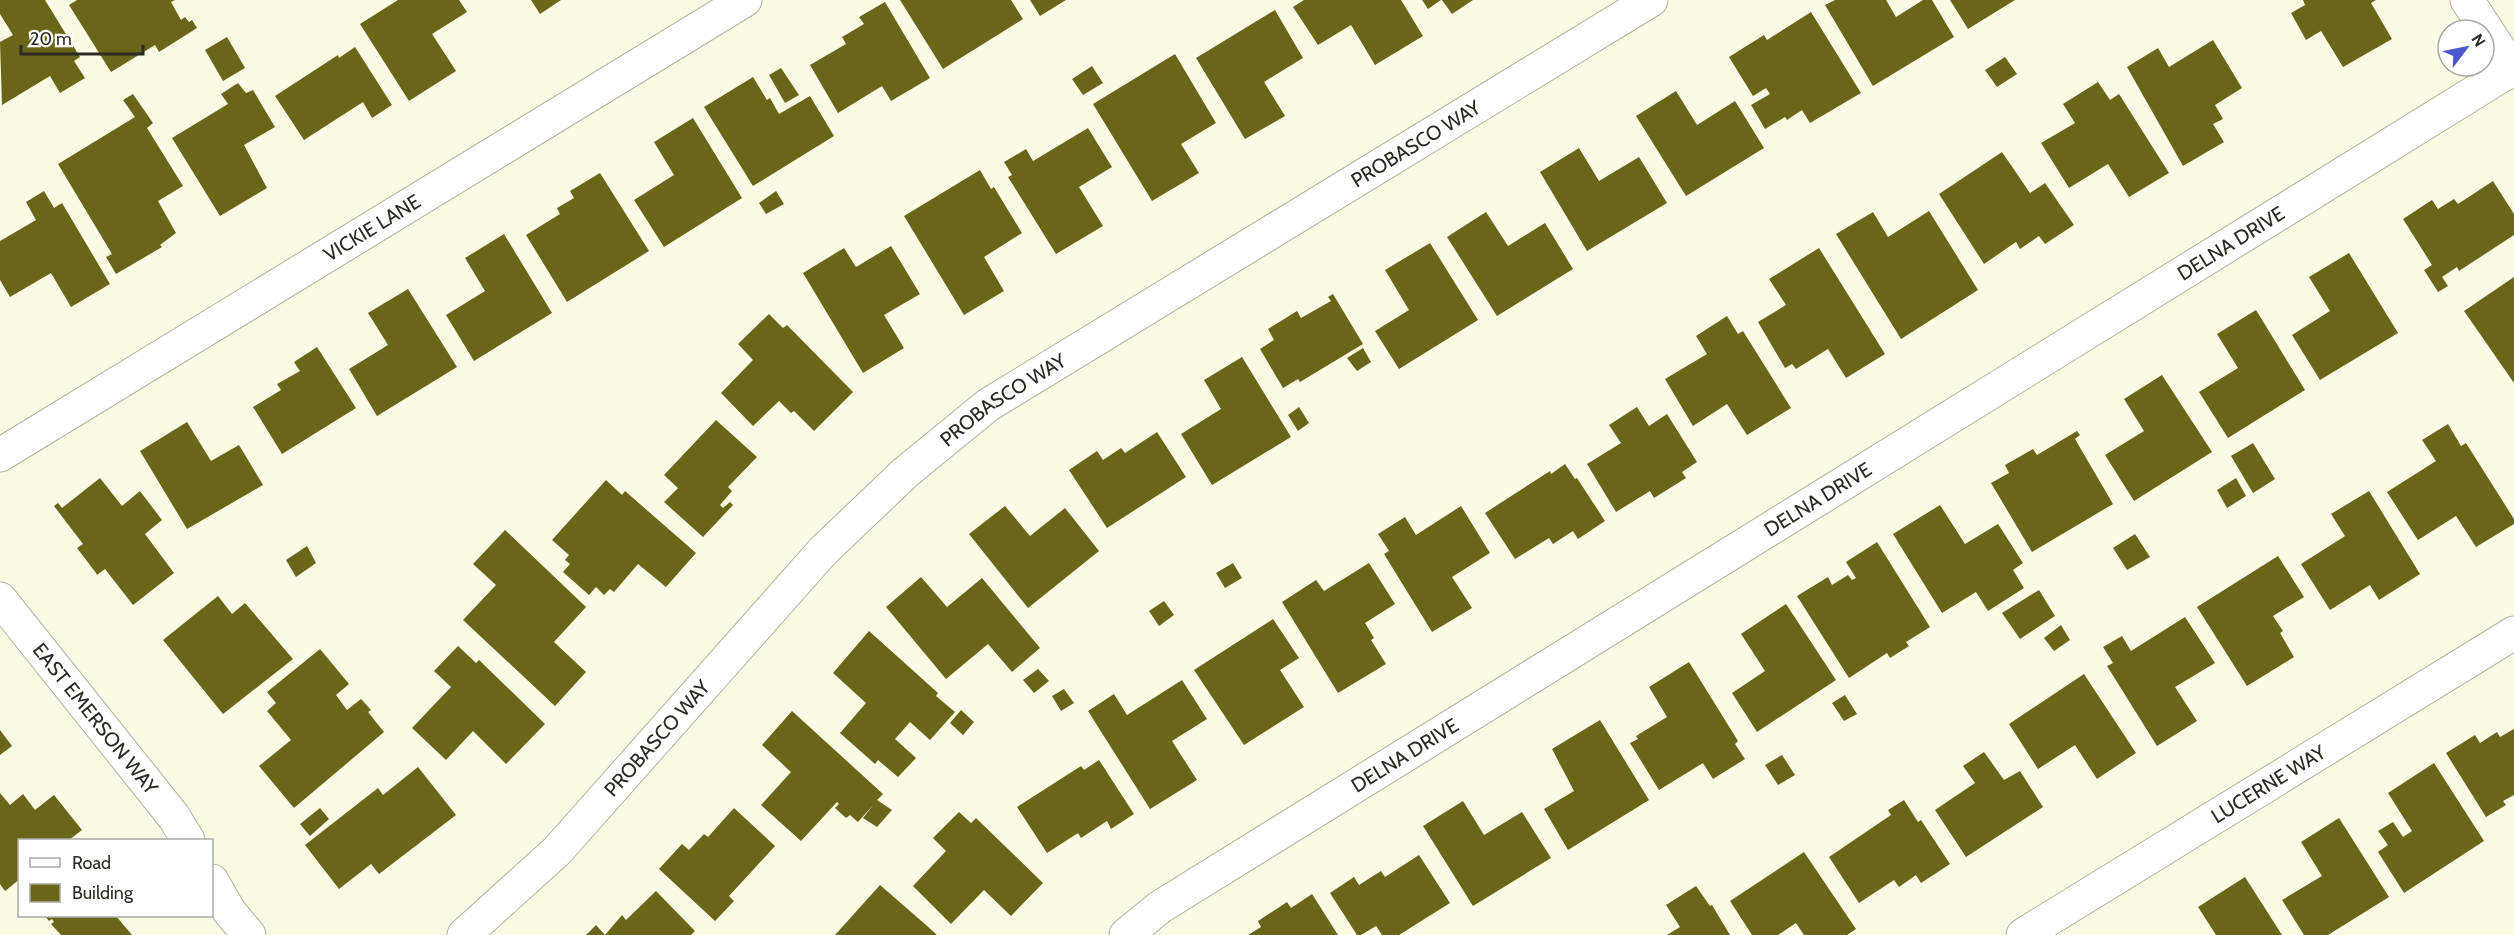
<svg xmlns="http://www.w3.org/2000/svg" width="2514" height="935" font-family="Cabin,sans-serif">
<rect width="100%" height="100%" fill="#fbfae4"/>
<g fill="#6b651a">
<polygon points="0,0 45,0 80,57 74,61 85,78 60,93 50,76 2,105 0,42 13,35 0,14"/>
<polygon points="77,0 175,0 171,2 181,20 185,17 189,22 192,20 197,28 159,52 155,45 111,72 69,5"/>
<polygon points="398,0 459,0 467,12 432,34 456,71 409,101 360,24"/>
<polygon points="531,0 561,0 540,14"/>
<polygon points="900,0 1011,0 1023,19 943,69"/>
<polygon points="1030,0 1066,0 1040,16"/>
<polygon points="1304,0 1401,0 1423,36 1375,65 1351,25 1318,45 1293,7"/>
<polygon points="1422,0 1441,0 1428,9"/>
<polygon points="1442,0 1473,0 1452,14"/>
<polygon points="1835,0 1886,0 1896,17 1923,0 1932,0 1954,37 1873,86 1825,5"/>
<polygon points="1950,0 2015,0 1968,29"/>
<polygon points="2303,0 2376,0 2371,3 2392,39 2343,67 2321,31 2306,40 2291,13 2305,5"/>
<polygon points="885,2 930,78 891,101 882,86 838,113 810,65 846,44 842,37 864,24 859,17"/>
<polygon points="1275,10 1303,58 1264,82 1285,116 1245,139 1196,58"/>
<polygon points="1811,12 1861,93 1810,123 1802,110 1787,120 1785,117 1765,129 1751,105 1770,94 1766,88 1753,96 1729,57 1764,35 1767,40"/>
<polygon points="227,37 245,68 223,81 205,50"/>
<polygon points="2213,40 2242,88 2215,105 2223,119 2213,124 2224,142 2183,166 2127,67 2158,48 2169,67"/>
<polygon points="355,47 392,105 372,118 363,102 304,140 275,96 338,55 339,58"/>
<polygon points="1175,54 1216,123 1181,144 1199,173 1152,201 1093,104"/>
<polygon points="2005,57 2017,74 1997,87 1985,70"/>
<polygon points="1092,66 1103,83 1083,95 1072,79"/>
<polygon points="781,68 799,95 785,103 769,75"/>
<polygon points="753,77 767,100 770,98 779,114 810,96 834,136 753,186 704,107"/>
<polygon points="2098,82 2110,100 2119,94 2169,173 2129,197 2108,164 2069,188 2041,143 2075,123 2063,104"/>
<polygon points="238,83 246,93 253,90 275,127 244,145 267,188 220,216 172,138 228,104 221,94"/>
<polygon points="1676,91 1697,125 1735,101 1764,148 1686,196 1636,116"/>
<polygon points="133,94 153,123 147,128 183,186 158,201 176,233 160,245 162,247 116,274 106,257 112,254 58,164 135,117 123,100"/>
<polygon points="693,118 742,198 664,247 634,200 674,175 654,142"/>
<polygon points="1088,128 1112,167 1079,187 1103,226 1056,254 1008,177 1012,175 1004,162 1026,149 1033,161"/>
<polygon points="1579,148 1599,181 1639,157 1667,203 1587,251 1540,172"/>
<polygon points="2002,152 2030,193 2045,183 2074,225 2045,244 2039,236 2020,249 2016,242 1984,264 1939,194"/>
<polygon points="980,170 991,189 994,187 1022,233 984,257 1004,291 964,315 904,216"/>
<polygon points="600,173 649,251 567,302 526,235 560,214 557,208 574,198 570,191"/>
<polygon points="2493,181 2514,214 2514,235 2459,271 2457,267 2442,277 2448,286 2438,292 2424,270 2432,265 2403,219 2432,200 2438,209 2454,199 2458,204"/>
<polygon points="44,191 54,208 62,203 110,284 71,307 51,273 10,297 0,280 0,241 36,220 26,202"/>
<polygon points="776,191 784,204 766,214 759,203"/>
<polygon points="1929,211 1978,290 1901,339 1836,234 1873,212 1888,237"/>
<polygon points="1486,212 1508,246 1545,223 1573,269 1497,316 1447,237"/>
<polygon points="504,234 552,313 474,361 446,315 485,291 465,258"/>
<polygon points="1430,243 1478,320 1399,369 1375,331 1409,310 1385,270"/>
<polygon points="891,246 920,294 884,315 904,348 863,373 803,273 844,248 856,267"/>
<polygon points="1819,248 1885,354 1846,378 1828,349 1796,369 1792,364 1785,368 1758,322 1786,305 1769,279"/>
<polygon points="2349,253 2398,333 2320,380 2292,335 2330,311 2309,277"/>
<polygon points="2514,277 2514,383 2464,311"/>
<polygon points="408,289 457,367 377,416 349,369 388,345 368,313"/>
<polygon points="1333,294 1363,344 1300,382 1298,379 1283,388 1260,349 1274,340 1268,329 1297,311 1301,318 1331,301 1328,297"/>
<polygon points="2256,310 2305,390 2228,438 2199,392 2238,368 2217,334"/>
<polygon points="769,314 783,328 787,325 853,392 814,431 794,411 791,413 779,401 753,426 721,393 753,360 738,344"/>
<polygon points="1727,316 1738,334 1743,331 1791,408 1747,435 1727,404 1693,426 1665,379 1707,354 1696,336"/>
<polygon points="317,347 356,408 282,454 253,407 281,390 277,384 300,371 294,362"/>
<polygon points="1363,348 1371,362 1357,371 1347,358"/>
<polygon points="1242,357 1291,437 1212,485 1181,434 1221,409 1204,380"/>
<polygon points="2162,375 2212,452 2134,501 2105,455 2144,431 2124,399"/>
<polygon points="1299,407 1309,423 1298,431 1288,415"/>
<polygon points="1637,407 1649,426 1667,414 1697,462 1682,472 1686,478 1654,498 1650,491 1616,512 1587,464 1621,443 1609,425"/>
<polygon points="716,420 757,457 728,487 732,491 720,505 723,508 730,502 733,505 703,537 664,502 678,488 664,475"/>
<polygon points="187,422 211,461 239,445 263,485 187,529 140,451"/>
<polygon points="2448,424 2461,446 2466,443 2514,519 2514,524 2476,547 2456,516 2418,540 2387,492 2436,461 2422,440"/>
<polygon points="2077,431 2080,435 2075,439 2113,504 2032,552 1991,483 2009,473 2005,465 2033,449 2037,455"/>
<polygon points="1157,432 1186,477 1107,528 1069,470 1097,451 1103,460 1121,448 1125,453"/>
<polygon points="2253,443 2275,479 2253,493 2231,456"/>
<polygon points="1565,464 1575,479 1577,478 1605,521 1578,539 1573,531 1553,544 1549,538 1515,559 1485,513 1550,471 1551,474"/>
<polygon points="100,478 122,506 140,491 162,520 145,534 174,573 133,605 105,569 97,575 96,573 77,548 83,544 54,506 58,503 62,508"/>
<polygon points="2236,478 2246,496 2227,508 2217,490"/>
<polygon points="606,480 622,495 625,491 696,553 666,587 638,564 614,592 610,589 604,595 596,587 589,595 563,572 570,564 565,560 569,555 552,540"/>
<polygon points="2369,491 2420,574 2379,600 2370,585 2330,610 2301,564 2345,536 2331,514"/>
<polygon points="1940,505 1965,544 1998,524 2023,563 2013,570 2024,588 1988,611 1976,592 1942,613 1893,534"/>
<polygon points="1005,506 1030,536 1065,508 1099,551 1028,608 969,534"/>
<polygon points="1461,506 1490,553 1452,577 1472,608 1432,632 1384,554 1389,551 1378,534 1405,517 1416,535"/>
<polygon points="505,530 586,607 554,642 586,672 555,706 463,620 496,585 473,564"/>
<polygon points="2135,534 2150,557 2127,570 2113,548"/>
<polygon points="1877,542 1930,627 1906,642 1909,646 1890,658 1887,653 1849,678 1797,596 1828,577 1832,585 1848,575 1852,580 1856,578 1846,562"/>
<polygon points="307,546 316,563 296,577 286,560"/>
<polygon points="2278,556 2304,597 2273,616 2283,631 2280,633 2294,657 2247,686 2197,607"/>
<polygon points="1233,563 1242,578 1225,588 1216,573"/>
<polygon points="1369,563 1395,604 1365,623 1374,638 1371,640 1386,664 1338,693 1282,602 1316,580 1324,591"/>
<polygon points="921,577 947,607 982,578 1040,648 1012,672 988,644 946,679 886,607"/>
<polygon points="2039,590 2055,616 2020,639 2002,613"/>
<polygon points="218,596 232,614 245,603 293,659 223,714 163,640"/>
<polygon points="1164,601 1174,615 1159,626 1149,611"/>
<polygon points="1786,604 1836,680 1757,732 1732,693 1765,671 1741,634"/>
<polygon points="2185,617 2215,663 2175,687 2197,721 2157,746 2107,666 2113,663 2103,647 2122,636 2131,651"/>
<polygon points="1273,619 1299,658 1280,670 1304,707 1244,745 1194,670"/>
<polygon points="2061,625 2070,640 2054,651 2044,638"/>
<polygon points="869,631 938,693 936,696 955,712 930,740 910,722 895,739 916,758 898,777 878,760 875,764 840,733 866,703 833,673"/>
<polygon points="458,646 476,663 479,660 545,724 506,764 473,731 446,760 412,728 451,687 434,671"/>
<polygon points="320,649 349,684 336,695 347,710 361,699 371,710 368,712 384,732 294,808 259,766 291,740 267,711 276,703 267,692"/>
<polygon points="1689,662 1738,741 1735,744 1745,759 1713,779 1703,763 1659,790 1630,743 1638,739 1636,736 1667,717 1649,687"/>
<polygon points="1038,669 1049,681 1034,693 1023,680"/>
<polygon points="2084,674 2136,753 2097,779 2075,745 2038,769 2009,724"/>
<polygon points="1182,680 1207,719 1172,741 1197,780 1150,809 1088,711 1114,694 1127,715"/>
<polygon points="1064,689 1074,703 1061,711 1052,696"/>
<polygon points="1845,695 1857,714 1844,721 1832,703"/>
<polygon points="961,710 974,722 963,735 950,723"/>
<polygon points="792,711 883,794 877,800 892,810 877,827 863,818 874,804 858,822 850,815 846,818 835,808 839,804 837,802 801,841 761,805 791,772 762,745"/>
<polygon points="1600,720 1649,800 1568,850 1544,809 1574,791 1552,749"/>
<polygon points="2514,729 2514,795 2503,801 2506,805 2486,817 2446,753 2475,735 2480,743 2497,732 2500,737"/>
<polygon points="0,730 12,746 0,755"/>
<polygon points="1984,752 2004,780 2020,771 2043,807 1966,857 1935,810 1975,783 1963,766"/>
<polygon points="1782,755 1795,775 1778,785 1765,765"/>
<polygon points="1099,760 1134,814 1111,829 1107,821 1081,838 1078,833 1047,853 1017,807 1081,766 1084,770"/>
<polygon points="2434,763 2484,841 2404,893 2378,852 2388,845 2378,831 2393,822 2403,837 2412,831 2388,793"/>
<polygon points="418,767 456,815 379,874 371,864 339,889 305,845 378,788 383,795"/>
<polygon points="0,793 10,805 23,794 35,810 54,795 82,830 69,840 20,840 20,879 5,891 0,884"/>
<polygon points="1904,800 1918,822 1921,820 1950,864 1921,883 1916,875 1899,887 1894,880 1859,903 1829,857 1891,815 1888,810"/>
<polygon points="1463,801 1484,835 1522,812 1551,858 1473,906 1423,826"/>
<polygon points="320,808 329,819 310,836 300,824"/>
<polygon points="734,808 775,846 729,896 734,901 715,921 659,869 682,844 689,850 704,834 708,837"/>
<polygon points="959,812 971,823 976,818 1043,883 1011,916 984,890 951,924 913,886 946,851 933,838"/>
<polygon points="2339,818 2389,897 2328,935 2304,935 2282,900 2322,876 2301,842"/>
<polygon points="1804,852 1856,929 1847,935 1804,935 1796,923 1778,935 1752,935 1730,901"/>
<polygon points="1419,855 1450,903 1399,935 1382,935 1376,926 1361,935 1357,935 1330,893 1354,877 1359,885 1381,871 1385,877"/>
<polygon points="2245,877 2282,935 2216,935 2198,907"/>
<polygon points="880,885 926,925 937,935 835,935"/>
<polygon points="1696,886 1710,906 1712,905 1730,935 1667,935 1680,927 1666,905"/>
<polygon points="656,891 695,931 691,935 586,935 596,925 605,935 622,915 626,920"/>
<polygon points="1312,894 1338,935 1248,935 1261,927 1258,921 1287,902 1291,908"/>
<polygon points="45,916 116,916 132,935 61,935 51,924 54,922 52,919 49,921"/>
</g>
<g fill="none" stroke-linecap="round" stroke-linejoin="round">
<g stroke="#b3b29d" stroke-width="35">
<g id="minor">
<polyline points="2467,0 2514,72"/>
<path id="s1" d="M0,455L745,0"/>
<path id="s2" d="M0,599L174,817L188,840"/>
<polyline points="212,881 229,911 249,935"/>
<path id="s3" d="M1126,935L1160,907L2512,69"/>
<path id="s4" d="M2023,935L2514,633"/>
</g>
</g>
<g stroke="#b3b29d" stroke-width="35">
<g id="tertiary">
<path id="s5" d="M464,935L557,851L823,551L906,472L988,405L1651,0"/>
</g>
</g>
<use href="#minor" stroke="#fff" stroke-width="33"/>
<use href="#tertiary" stroke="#fff" stroke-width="33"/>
</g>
<g text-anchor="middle" stroke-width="6" stroke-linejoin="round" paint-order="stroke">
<g font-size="20" fill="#2b2b23" stroke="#fff">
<text dy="7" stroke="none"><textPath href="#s5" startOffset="1248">PROBASCO WAY</textPath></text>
<text dy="7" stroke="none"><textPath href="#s1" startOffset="436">VICKIE LANE</textPath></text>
<text dy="7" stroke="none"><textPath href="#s3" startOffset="1304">DELNA DRIVE</textPath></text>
<text dy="7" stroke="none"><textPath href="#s5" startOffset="762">PROBASCO WAY</textPath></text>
<text dy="7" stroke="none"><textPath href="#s3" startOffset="818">DELNA DRIVE</textPath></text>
<text dy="7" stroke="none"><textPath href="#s2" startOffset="153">EAST EMERSON WAY</textPath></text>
<text dy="7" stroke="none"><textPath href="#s5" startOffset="276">PROBASCO WAY</textPath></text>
<text dy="7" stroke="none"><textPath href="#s3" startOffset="332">DELNA DRIVE</textPath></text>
<text dy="7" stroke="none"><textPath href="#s4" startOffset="288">LUCERNE WAY</textPath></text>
</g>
</g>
<rect x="18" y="839" width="195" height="78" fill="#ffffff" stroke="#aaaaa7" stroke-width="1.5"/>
<rect x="30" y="858" width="30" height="9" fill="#ffffff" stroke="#aaaaa7" stroke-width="1.5"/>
<text x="72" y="869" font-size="18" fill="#2b2b23">Road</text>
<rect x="30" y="884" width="30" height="18" fill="#6b651a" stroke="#aaaaa7" stroke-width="1.5"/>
<text x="72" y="899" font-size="18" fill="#2b2b23">Building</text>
<g transform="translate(2466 48) rotate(58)"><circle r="28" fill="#ffffff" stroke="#aaaaa7" stroke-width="1.5"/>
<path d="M0-4.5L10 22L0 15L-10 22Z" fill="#4c59ce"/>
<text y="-9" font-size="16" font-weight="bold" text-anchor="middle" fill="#2b2b23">N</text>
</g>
<path d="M21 45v9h122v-9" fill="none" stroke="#2b2b23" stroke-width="3"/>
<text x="30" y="45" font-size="18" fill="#2b2b23" stroke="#ffffff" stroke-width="4.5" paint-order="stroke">20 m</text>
</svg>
